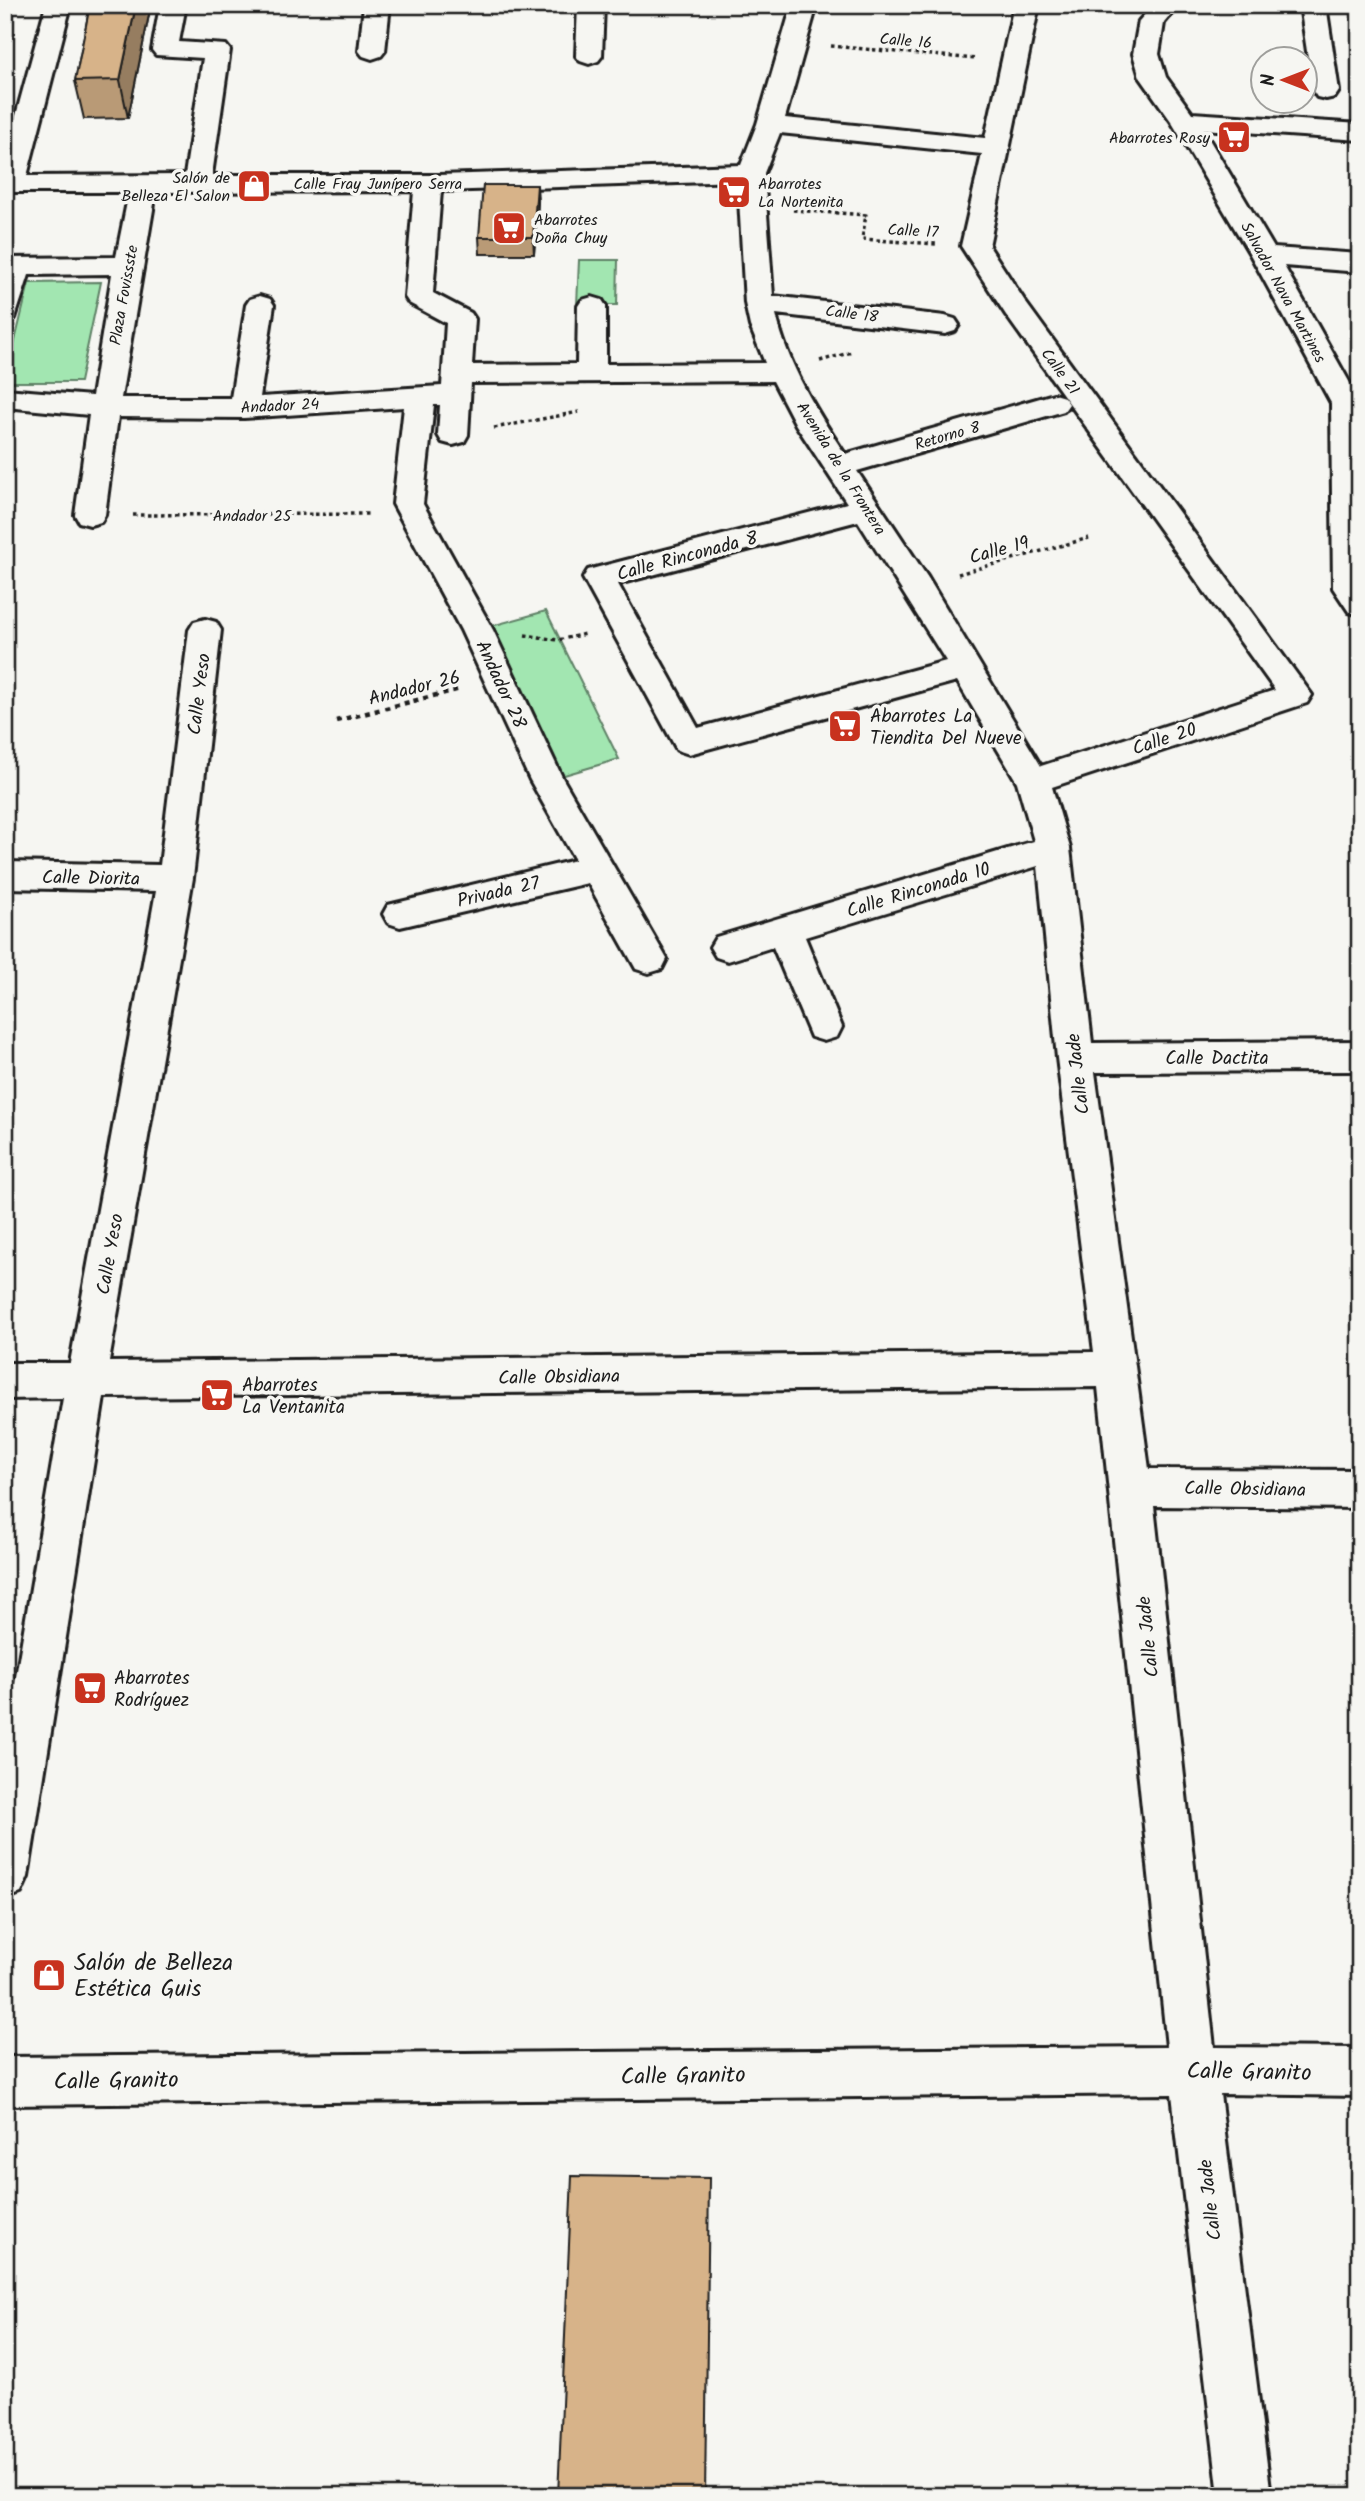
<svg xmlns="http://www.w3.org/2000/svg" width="1365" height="2501" font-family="Kalam,sans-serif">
<rect width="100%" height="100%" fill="#f6f6f2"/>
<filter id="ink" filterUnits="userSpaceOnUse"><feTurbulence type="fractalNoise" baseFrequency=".0143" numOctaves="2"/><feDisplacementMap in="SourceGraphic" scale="14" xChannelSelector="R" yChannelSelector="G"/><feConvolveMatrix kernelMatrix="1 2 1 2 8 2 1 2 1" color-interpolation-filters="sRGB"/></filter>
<g filter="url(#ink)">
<g fill="#a2e6b1" stroke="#5f8166" stroke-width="2">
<polygon points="579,260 618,260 617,305 577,305"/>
<polygon points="101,282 80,382 5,382 29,283"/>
<polygon points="546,611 619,759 547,780 477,630"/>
</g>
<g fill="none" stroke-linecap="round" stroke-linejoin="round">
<g stroke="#1c1c1c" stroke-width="6">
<g id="minor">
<path d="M46,5H71L27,176L185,175L203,58L156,55L152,50L160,5H186L179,42L226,45L230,50L212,175H439L741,165L757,124L792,5H817L785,118L985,138L1014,5H1039L989,246L1026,303L1312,695L1307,703L1052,787L1070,848L1092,1043L1360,1041V1071L1095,1072L1149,1469L1360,1470V1508L1154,1506L1214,2047L1360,2048V2096L1220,2094L1271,2496H1219L1172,2094L5,2105V2057L1167,2047L1098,1387L104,1397L28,1877L21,1893L5,1899V1742L63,1398L5,1399V1363H70L156,891L5,888V862L160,865L189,630L194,622L205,619L216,622L221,630L193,878L109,1362L1094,1352L1057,1058L1038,866L805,937L842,1027L837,1037L824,1041L811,1037L773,947L728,961L716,957L710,947L716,937L1034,841L1017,782L957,681L689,754L677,750L583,578L588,570L599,567L847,503L796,425L773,381L471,383L468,435L464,442L453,445L442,442L438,435L440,405H434L423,504L493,630L563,779L667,959L662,969L649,973L636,969L588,883L400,927L388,923L383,914L388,905L575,860L530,780L461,630L393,504L404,407L244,418L118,417L105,515L101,522L90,525L79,522L75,515L89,415L5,407V389L92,396L112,274L29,275L15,318L5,321V258L116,257L129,192H5V156ZM780,133L982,154L961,246L1006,315L1275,690L1041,766L928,578L857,471L1064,411L1069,404L1064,397L1054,394L845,454C817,412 787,364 776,314L945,334L955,331L959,325L955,319L945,316L773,296L764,173ZM738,181L745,303L750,326L765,363L606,364V306L602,300L592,297L582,300L578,306L577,364L472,365L475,319L471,313L433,293L441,191ZM414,191L405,297L409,303L446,323L442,386L260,397L274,305L270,299L260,296L250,299L246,305L231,398H121L156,192ZM858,521L946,661L698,728L618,584Z"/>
<polygon points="364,5 390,5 385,51 381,56 372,59 363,56 359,51"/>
<polygon points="578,5 604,5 602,56 598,61 589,64 580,61 576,56"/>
<polygon points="1153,5 1179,5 1164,23 1159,54 1166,77 1192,113 1360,124 1360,140 1203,129 1274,248 1360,254 1360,272 1284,266 1360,401 1360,615 1349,612 1333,588 1331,403 1251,256 1171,121 1140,77 1133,54 1139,21"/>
<polygon points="1300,5 1326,5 1339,91 1335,97 1326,99 1317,97 1313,91"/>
</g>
</g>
<g stroke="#1c1c1c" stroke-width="3.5" stroke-dasharray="3.5 3.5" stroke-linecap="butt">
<polyline points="831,46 976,59"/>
<polyline points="793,210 866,215 862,239 936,244"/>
<polyline points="820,361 852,352"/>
<polyline points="494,428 579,412"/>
<polyline points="133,515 369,514"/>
<polyline points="958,574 1089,538"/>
<polyline points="525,635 558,640 585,634"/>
</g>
<polyline stroke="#1c1c1c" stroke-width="4.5" stroke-dasharray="5 5" stroke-linecap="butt" points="336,721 460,689"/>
<use href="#minor" fill="#f6f6f2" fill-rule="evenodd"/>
</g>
<g fill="#b99a76" stroke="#1c1c1c" stroke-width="2">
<polygon points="90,5 151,5 128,118 84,119 75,81"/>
<polygon points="538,202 534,254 480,254 479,237"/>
</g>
<g fill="#967d60" stroke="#1c1c1c" stroke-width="2">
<polygon points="136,5 151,5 128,118 120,80"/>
<polygon points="537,185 538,202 534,254 533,237"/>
</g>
<g fill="#d7b389" stroke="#1c1c1c" stroke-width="2">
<polygon points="90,5 136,5 120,80 75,81"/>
<polygon points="483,185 537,185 533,237 479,237"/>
<polygon points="572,2176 709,2178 705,2496 558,2496"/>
</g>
</g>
<defs>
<g id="supermarket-square" transform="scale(1.75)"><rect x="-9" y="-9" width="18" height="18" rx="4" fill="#c8321e" stroke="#f6f6f2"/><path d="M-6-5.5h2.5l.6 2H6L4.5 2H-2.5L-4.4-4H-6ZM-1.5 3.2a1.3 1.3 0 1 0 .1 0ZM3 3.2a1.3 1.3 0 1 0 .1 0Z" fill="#fff"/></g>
<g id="shop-square" transform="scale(1.75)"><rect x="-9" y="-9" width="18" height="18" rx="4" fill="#c8321e" stroke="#f6f6f2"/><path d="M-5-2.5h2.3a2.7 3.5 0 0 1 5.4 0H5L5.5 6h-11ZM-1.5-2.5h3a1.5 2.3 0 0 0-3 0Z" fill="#fff"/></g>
</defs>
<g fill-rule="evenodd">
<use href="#supermarket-square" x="1234" y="137"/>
<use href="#shop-square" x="254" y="186"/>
<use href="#supermarket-square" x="734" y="192"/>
<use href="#supermarket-square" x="509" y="228"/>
<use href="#supermarket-square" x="845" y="726"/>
<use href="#supermarket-square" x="217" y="1395"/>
<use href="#supermarket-square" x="90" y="1688"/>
<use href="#shop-square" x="49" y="1975"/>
</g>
<g text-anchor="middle" stroke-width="7" stroke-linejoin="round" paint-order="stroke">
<g font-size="16" fill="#1c1c1c" stroke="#f6f6f2">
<text transform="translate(906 40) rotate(5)" y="6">Calle 16</text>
<text x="378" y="189">Calle Fray Junípero Serra</text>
<text transform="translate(913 230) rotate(3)" y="6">Calle 17</text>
<text transform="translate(1284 292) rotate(61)" y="6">Salvador Nava Martines</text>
<text transform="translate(123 295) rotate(-80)" y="6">Plaza Fovissste</text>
<text transform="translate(852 313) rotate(7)" y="6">Calle 18</text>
<text transform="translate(1061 371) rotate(54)" y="6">Calle 21</text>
<text transform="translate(280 405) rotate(-3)" y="6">Andador 24</text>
<text transform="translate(947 435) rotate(-16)" y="6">Retorno 8</text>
<text transform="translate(842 468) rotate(58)" y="6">Avenida de la Frontera</text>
<text x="252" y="521">Andador 25</text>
</g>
<g font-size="16" fill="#1c1c1c" stroke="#f6f6f2" text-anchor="end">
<text x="1210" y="143">Abarrotes Rosy</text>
<text x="230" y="183">Salón de<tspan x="230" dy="18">Belleza El Salon</tspan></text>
<text x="758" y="189" text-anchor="start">Abarrotes<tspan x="758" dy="18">La Nortenita</tspan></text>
<text x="534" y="225" text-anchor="start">Abarrotes<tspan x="534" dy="18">Doña Chuy</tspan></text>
</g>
<g font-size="19" fill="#1c1c1c" stroke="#f6f6f2">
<text transform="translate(999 549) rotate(-15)" y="7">Calle 19</text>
<text transform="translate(687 555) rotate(-15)" y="7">Calle Rinconada 8</text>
<text transform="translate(502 684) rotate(65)" y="7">Andador 28</text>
<text transform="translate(414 687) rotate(-14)" y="7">Andador 26</text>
<text transform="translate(198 694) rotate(-83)" y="7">Calle Yeso</text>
<text transform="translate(1164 738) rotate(-18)" y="7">Calle 20</text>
<text transform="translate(91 877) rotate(1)" y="7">Calle Diorita</text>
<text transform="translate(918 889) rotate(-17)" y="7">Calle Rinconada 10</text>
<text transform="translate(498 891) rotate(-13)" y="7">Privada 27</text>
<text x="1217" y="1064">Calle Dactita</text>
<text transform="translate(1077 1074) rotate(-97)" y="7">Calle Jade</text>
<text transform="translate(109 1254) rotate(-80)" y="7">Calle Yeso</text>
<text transform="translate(559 1376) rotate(-1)" y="7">Calle Obsidiana</text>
<text transform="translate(1245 1488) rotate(1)" y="7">Calle Obsidiana</text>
<text transform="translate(1147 1637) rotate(-96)" y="7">Calle Jade</text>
<text transform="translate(1209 2200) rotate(-97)" y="7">Calle Jade</text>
</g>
<g font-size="19" fill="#1c1c1c" stroke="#f6f6f2" text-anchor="start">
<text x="870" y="722">Abarrotes La<tspan x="870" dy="22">Tiendita Del Nueve</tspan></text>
<text x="242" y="1391">Abarrotes<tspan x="242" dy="22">La Ventanita</tspan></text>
<text x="114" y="1684">Abarrotes<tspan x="114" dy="22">Rodríguez</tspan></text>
</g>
<g font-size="23" fill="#1c1c1c" stroke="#f6f6f2" text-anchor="start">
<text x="74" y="1970">Salón de Belleza<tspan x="74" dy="26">Estética Guis</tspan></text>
</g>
<g font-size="23" fill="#1c1c1c" stroke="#f6f6f2">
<text transform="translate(1249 2071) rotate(1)" y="8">Calle Granito</text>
<text transform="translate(683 2075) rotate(-1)" y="8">Calle Granito</text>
<text transform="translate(116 2080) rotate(-1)" y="8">Calle Granito</text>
</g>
</g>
<rect width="1365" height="2501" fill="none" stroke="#f6f6f2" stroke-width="28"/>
<rect x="14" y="14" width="1337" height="2473" fill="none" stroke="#1c1c1c" stroke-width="2.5" filter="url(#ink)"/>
<g transform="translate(1284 80) rotate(270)"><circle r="33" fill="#f6f6f2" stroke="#9f9f9c" stroke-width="2"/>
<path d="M0-5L12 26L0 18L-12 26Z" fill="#c8321e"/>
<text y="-10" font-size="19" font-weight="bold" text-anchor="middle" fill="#1c1c1c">N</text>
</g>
</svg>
